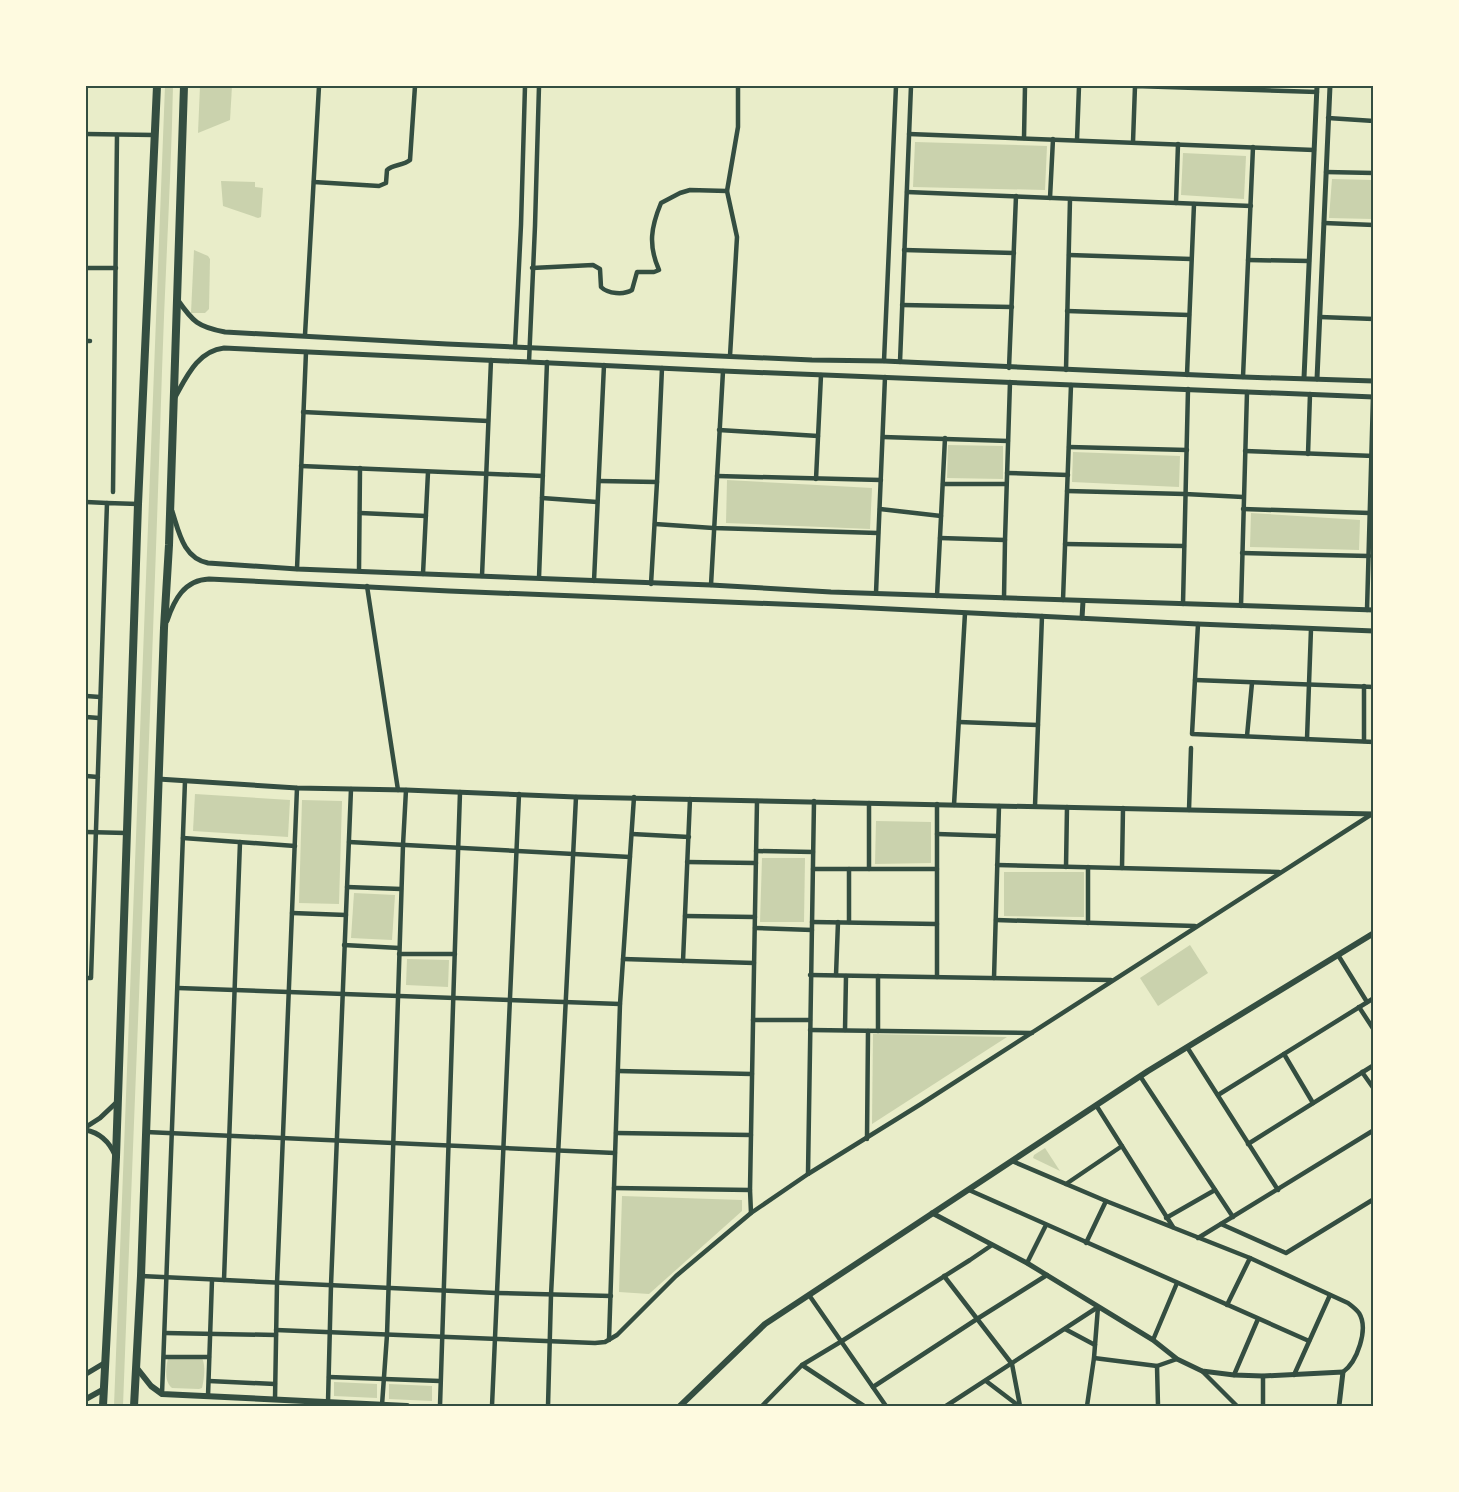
<svg xmlns="http://www.w3.org/2000/svg" width="1459" height="1492" font-family="'Noto Serif',serif">
<rect width="100%" height="100%" fill="#e9edc9"/>
<g fill="#cad2ad">
<path d="M165,86H173C171,181 165,276 162,371C151,716 136,1061 123,1406H114Z"/>
<polygon points="200,86 232,86 230,120 198,133"/>
<polygon points="915,142 1047,146 1045,190 913,187"/>
<polygon points="1183,153 1246,156 1244,199 1181,195"/>
<polygon points="1332,179 1373,180 1373,219 1329,218"/>
<polygon points="221,181 255,182 255,187 263,188 261,217 258,218 223,206"/>
<polygon points="194,250 208,256 210,259 209,309 205,313 191,313"/>
<polygon points="948,445 1003,446 1003,479 947,478"/>
<polygon points="1073,452 1180,456 1179,487 1072,482"/>
<polygon points="727,480 872,488 870,529 726,523"/>
<polygon points="1251,513 1360,520 1359,550 1250,547"/>
<polygon points="195,794 290,800 288,837 193,831"/>
<polygon points="302,800 342,801 339,904 299,903"/>
<polygon points="876,821 931,822 931,863 875,864"/>
<polygon points="762,858 805,858 804,922 760,922"/>
<polygon points="1004,872 1084,872 1084,917 1004,916"/>
<polygon points="354,893 395,895 392,940 351,938"/>
<polygon points="1190,945 1208,973 1158,1006 1140,978"/>
<polygon points="407,959 449,960 448,987 406,985"/>
<polygon points="873,1034 1007,1037 872,1124"/>
<polygon points="1045,1148 1060,1171 1033,1158 1034,1155"/>
<polygon points="622,1196 742,1200 742,1211 649,1294 619,1292"/>
<path d="M168,1358H202C206,1366 204,1379 202,1388L199,1389L172,1388C164,1382 166,1367 168,1358Z"/>
<polygon points="334,1382 377,1384 377,1398 334,1396"/>
<polygon points="389,1384 432,1386 432,1401 389,1399"/>
</g>
<g fill="none" stroke-linecap="round" stroke-linejoin="round">
<g stroke="#344e41" stroke-width="4.5">
<polyline points="1328,118 1374,121"/>
<polyline points="86,134 154,135"/>
<polyline points="909,134 1314,150"/>
<polyline points="1024,138 1025,86"/>
<polyline points="1077,140 1079,86"/>
<polyline points="1133,142 1135,86 1317,92"/>
<polyline points="1326,172 1374,173"/>
<path d="M314,182L379,186L386,183L387,170C393,164 403,166 410,160L415,86"/>
<polyline points="907,192 1251,206"/>
<polyline points="1050,198 1053,139"/>
<polyline points="1176,203 1178,144"/>
<polyline points="1324,223 1374,225"/>
<polyline points="904,250 1014,253"/>
<polyline points="1069,255 1191,259"/>
<polyline points="1248,260 1309,261"/>
<polyline points="86,268 116,268"/>
<path d="M532,268L593,265L600,269L601,287C608,294 624,295 632,290L637,272H654L659,270C648,245 651,227 661,203L680,193L690,190L727,191"/>
<polyline points="902,305 1012,307"/>
<polyline points="1067,311 1189,315"/>
<polyline points="1320,317 1374,319"/>
<polyline points="305,335 319,86"/>
<polyline points="86,341 90,341"/>
<polyline points="515,347 521,225 525,86"/>
<polyline points="730,356 737,237 727,191 738,127 738,86"/>
<polyline points="884,361 896,86"/>
<polyline points="529,362 535,226 539,86"/>
<polyline points="900,362 911,86"/>
<polyline points="1009,368 1016,196"/>
<polyline points="1066,370 1070,199"/>
<polyline points="1187,375 1194,204"/>
<polyline points="1243,377 1253,147"/>
<polyline points="303,412 488,421"/>
<polyline points="719,430 818,436"/>
<polyline points="883,437 1008,441"/>
<polyline points="1069,447 1187,450"/>
<polyline points="1245,451 1374,456"/>
<polyline points="1308,454 1310,394"/>
<polyline points="301,466 543,476"/>
<polyline points="1007,473 1068,475"/>
<polyline points="717,476 881,480"/>
<polyline points="816,479 821,375"/>
<polyline points="599,481 657,482"/>
<polyline points="943,484 1006,484"/>
<polyline points="1067,491 1185,494 1243,497"/>
<polyline points="113,492 117,135"/>
<polyline points="542,498 597,502"/>
<polyline points="86,502 107,503"/>
<polyline points="880,509 941,516"/>
<polyline points="1243,509 1370,513"/>
<polyline points="360,513 426,516"/>
<polyline points="655,524 713,528 878,533"/>
<polyline points="940,538 1005,540"/>
<polyline points="1065,544 1184,546"/>
<polyline points="1242,553 1369,556"/>
<polyline points="297,569 306,352"/>
<polyline points="359,571 360,468"/>
<polyline points="423,574 428,472"/>
<polyline points="482,576 491,360"/>
<polyline points="539,578 547,362"/>
<polyline points="594,581 604,365"/>
<polyline points="651,584 657,482 662,368"/>
<polyline points="711,585 723,371"/>
<polyline points="367,586 398,790"/>
<polyline points="876,593 885,377"/>
<polyline points="937,596 945,438"/>
<polyline points="1004,598 1005,540 1010,382"/>
<polyline points="1063,600 1071,385"/>
<polyline points="1183,604 1188,389"/>
<polyline points="1241,606 1247,392"/>
<polyline points="1367,610 1373,397"/>
<polyline points="1198,624 1192,734 1374,742"/>
<polyline points="1195,680 1374,687"/>
<polyline points="86,696 100,697"/>
<polyline points="86,717 99,718"/>
<polyline points="959,722 1038,725"/>
<polyline points="1247,736 1252,683"/>
<polyline points="1307,739 1311,629"/>
<polyline points="1364,741 1364,686"/>
<polyline points="86,776 98,777"/>
<polyline points="954,805 965,613"/>
<polyline points="1035,806 1042,616"/>
<polyline points="1189,810 1191,748"/>
<polyline points="86,832 126,833"/>
<polyline points="632,834 689,837"/>
<polyline points="937,834 998,836"/>
<polyline points="183,838 295,846"/>
<polyline points="349,842 630,857"/>
<polyline points="756,851 813,852"/>
<polyline points="687,862 756,863"/>
<polyline points="997,865 1279,872"/>
<polyline points="1066,867 1067,807"/>
<polyline points="1122,868 1123,808"/>
<polyline points="813,869 937,869"/>
<polyline points="869,869 869,803"/>
<polyline points="347,887 401,889"/>
<polyline points="292,913 346,915"/>
<polyline points="685,916 755,917"/>
<polyline points="996,920 1195,926"/>
<polyline points="812,922 937,924"/>
<polyline points="849,922 849,869"/>
<polyline points="1088,923 1088,867"/>
<polyline points="755,928 812,930"/>
<polyline points="344,945 399,948"/>
<polyline points="399,954 455,954"/>
<polyline points="1338,955 1367,1002"/>
<polyline points="623,959 754,963"/>
<polyline points="683,961 690,799"/>
<polyline points="810,975 1111,980"/>
<polyline points="836,975 838,922"/>
<polyline points="937,977 937,804"/>
<polyline points="86,978 91,978 107,503 138,504"/>
<polyline points="994,978 999,806"/>
<polyline points="178,988 620,1004"/>
<polyline points="1359,1007 1374,1030"/>
<polyline points="753,1020 810,1020"/>
<polyline points="810,1030 1032,1033"/>
<polyline points="845,1030 846,976"/>
<polyline points="878,1031 878,976"/>
<polyline points="1187,1047 1278,1190"/>
<polyline points="1284,1054 1313,1103"/>
<polyline points="618,1071 752,1074"/>
<polyline points="1362,1072 1374,1089"/>
<polyline points="1140,1076 1233,1217"/>
<polyline points="1218,1095 1374,998"/>
<polyline points="1096,1105 1173,1227"/>
<polyline points="146,1132 615,1153"/>
<polyline points="616,1133 751,1135"/>
<polyline points="867,1139 868,1031"/>
<polyline points="1248,1144 1374,1065"/>
<path d="M1012,1161L1106,1201L1250,1258L1348,1303C1352,1306 1356,1309 1359,1313C1369,1329 1357,1362 1343,1372"/>
<polyline points="808,1174 814,801"/>
<polyline points="1066,1184 1122,1146"/>
<polyline points="614,1188 750,1190"/>
<polyline points="969,1190 1309,1341"/>
<polyline points="751,1213 750,1190 757,801"/>
<polyline points="1166,1218 1215,1190"/>
<polyline points="1221,1224 1286,1253 1374,1199"/>
<polyline points="1198,1238 1374,1130"/>
<polyline points="1086,1243 1106,1201"/>
<polyline points="1027,1263 1046,1225"/>
<polyline points="141,1276 496,1293 611,1296"/>
<polyline points="944,1276 1012,1364 1020,1406"/>
<polyline points="224,1280 240,842"/>
<polyline points="809,1295 886,1406"/>
<polyline points="1227,1305 1250,1258"/>
<polyline points="1065,1329 1095,1345"/>
<polyline points="276,1330 595,1343 605,1342 617,1335 676,1276 751,1213 808,1174 921,1104 1372,814"/>
<polyline points="165,1333 276,1335"/>
<polyline points="609,1340 620,1004 634,797"/>
<polyline points="1153,1340 1177,1283"/>
<polyline points="164,1357 209,1357"/>
<polyline points="1094,1358 1157,1366 1177,1359"/>
<polyline points="802,1365 864,1406"/>
<polyline points="1157,1366 1158,1406"/>
<polyline points="1202,1371 1237,1406"/>
<polyline points="1234,1375 1258,1319"/>
<polyline points="1294,1375 1330,1295"/>
<polyline points="329,1377 440,1381"/>
<polyline points="209,1381 275,1384"/>
<polyline points="986,1381 1019,1406"/>
<polyline points="873,1387 977,1319 1047,1275"/>
<polyline points="162,1394 185,781"/>
<polyline points="208,1396 212,1280"/>
<polyline points="275,1399 277,1283 297,788"/>
<polyline points="328,1402 331,1285 351,789"/>
<polyline points="382,1405 387,1335 403,845 406,790"/>
<polyline points="440,1406 460,792"/>
<polyline points="492,1406 519,794"/>
<polyline points="548,1406 551,1295 576,797"/>
<polyline points="762,1406 802,1365 842,1341 970,1260 992,1245"/>
<polyline points="946,1406 1098,1307"/>
<polyline points="1087,1406 1094,1358 1098,1307"/>
<polyline points="1263,1406 1263,1376"/>
</g>
<g stroke="#344e41" stroke-width="5">
<path d="M177,299C193,322 198,327 225,332L447,344L812,360L884,361L1243,377L1374,381"/>
<polyline points="1304,378 1317,86"/>
<polyline points="1317,379 1330,86"/>
<path d="M174,399C186,378 197,351 224,348L723,371L1374,397"/>
<path d="M172,511C179,532 183,558 208,563L297,569L711,585L831,592L1374,610"/>
<polyline points="1082,618 1083,601"/>
<path d="M167,621C174,600 184,580 209,579L449,591L830,606L1198,624L1374,631"/>
<polyline points="158,779 297,788 406,790 576,797 1374,814"/>
<polyline points="86,1127 100,1118 118,1101"/>
<path d="M86,1130C100,1133 109,1141 115,1155"/>
<polyline points="932,1213 1027,1263 1153,1340 1177,1359 1202,1371 1234,1375 1263,1376 1343,1372 1339,1406"/>
<polyline points="86,1374 106,1362"/>
</g>
<g stroke="#344e41" stroke-width="6">
<polyline points="136,1367 151,1386 162,1394 407,1406"/>
<polyline points="86,1399 104,1389"/>
<polyline points="680,1406 765,1324 1148,1071 1374,933"/>
</g>
<g stroke="#344e41" stroke-width="8">
<polyline points="103,1406 116,1157 138,504 157,86"/>
<polyline points="134,1406 141,1276 164,628 169,545 184,86"/>
</g>
</g>
<rect width="1459" height="1492" fill="none" stroke="#fefae0" stroke-width="174"/>
<rect x="87" y="87" width="1285" height="1318" fill="none" stroke="#344e41" stroke-width="2"/>
</svg>
